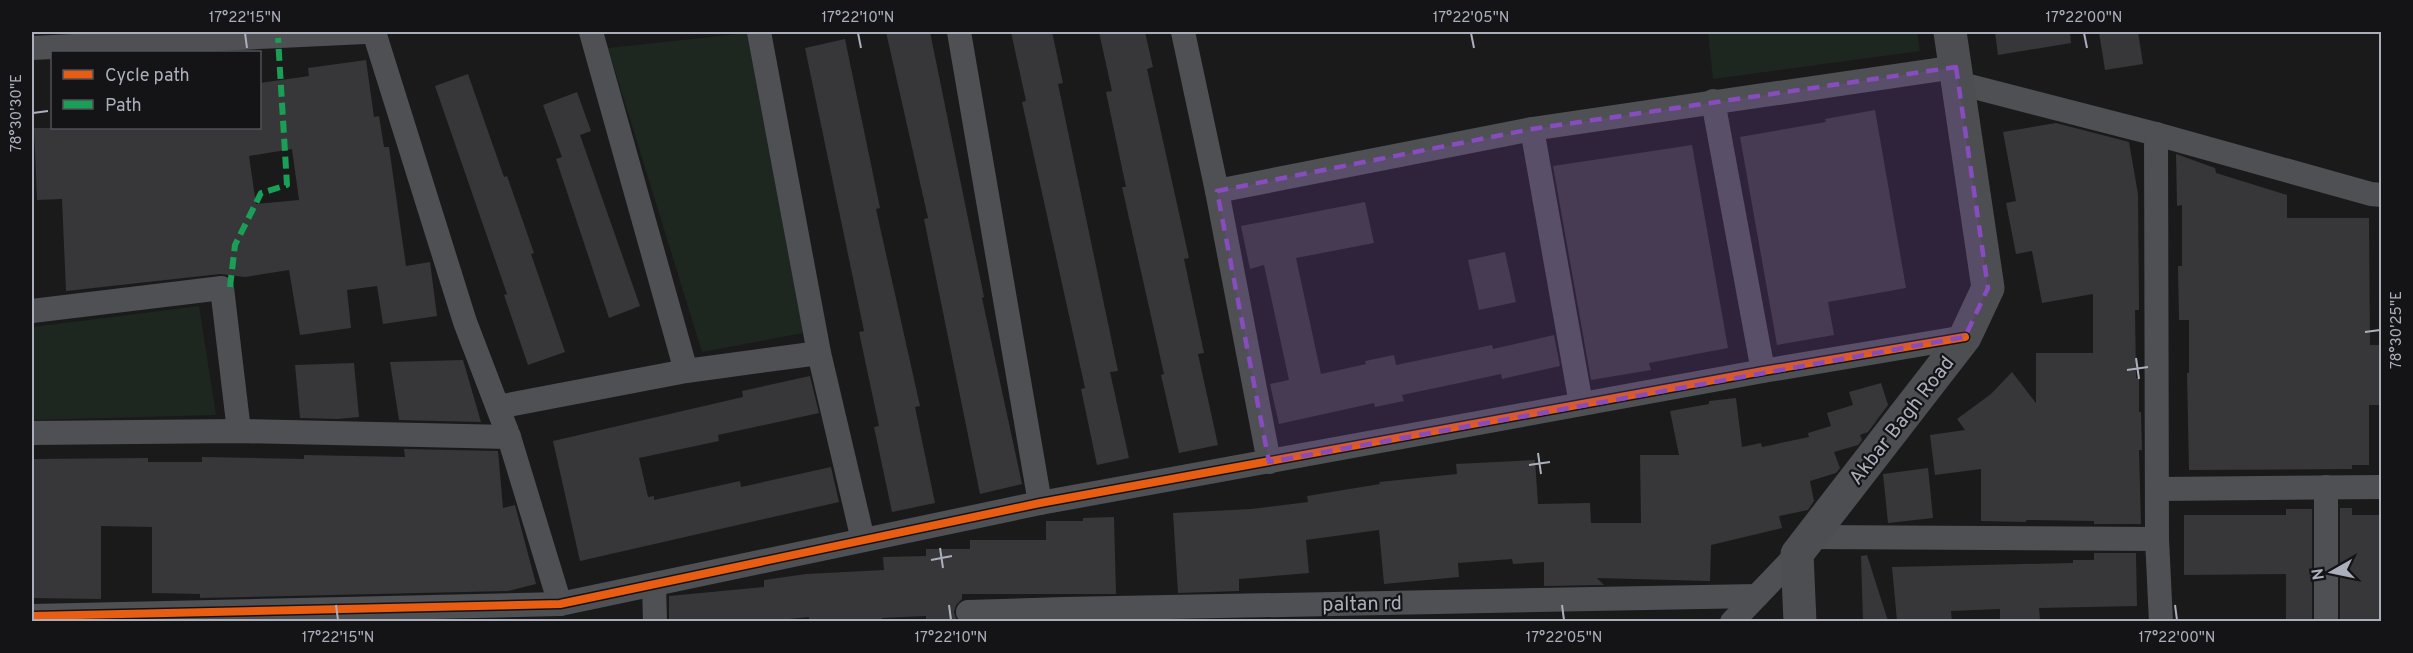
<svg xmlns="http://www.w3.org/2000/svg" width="2413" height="653" font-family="Overpass,sans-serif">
<rect width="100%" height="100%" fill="#1a1a1b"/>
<g fill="#1e2620">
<polygon points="1708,32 1917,32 1920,51 1713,79"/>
<polygon points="748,33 804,333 702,352 608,48"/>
<polygon points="199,306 216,415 32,420 32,327"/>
</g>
<g fill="#373739" fill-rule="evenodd">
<polygon points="886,32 930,32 984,297 982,298 1022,484 980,494 924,219 928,218"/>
<polygon points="1011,32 1052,32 1063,83 1058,84 1118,371 1110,372 1129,458 1097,465 1081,389 1085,388 1022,102 1026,101"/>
<polygon points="1099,32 1145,32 1153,67 1147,69 1189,258 1184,259 1204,353 1198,354 1218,445 1179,453 1161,375 1164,374 1122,187 1126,187 1106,92 1112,91"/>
<polygon points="1995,32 2070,32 2071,43 1998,55"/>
<polygon points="2099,32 2138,32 2143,64 2105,70"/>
<polygon points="845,39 880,208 876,209 920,406 915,407 935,503 892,512 874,427 879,426 859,332 864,331 805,48"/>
<path d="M366,60L374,117L379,116L384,147H389L406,266L430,262L437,316L383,324L377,286L347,290L351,328L300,335L289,270L245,277L220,274L66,291L62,199L37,200L34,128H260V83L309,76L308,68ZM292,149L299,200L256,204L249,156Z"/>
<polygon points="468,74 504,177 507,176 534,253 531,254 565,352 528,365 504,295 507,294 435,86"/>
<polygon points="577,92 591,131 580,135 640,306 609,318 556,159 562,157 543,105"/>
<polygon points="1875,110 1906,288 1828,302 1834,335 1777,345 1740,137 1826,122 1825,119"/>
<polygon points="2056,123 2129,142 2138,194 2139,310 2135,310 2136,378 2139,378 2139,412 2141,412 2142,450 2139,450 2141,524 2094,524 2094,521 2026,520 2026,522 1981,521 1981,469 1935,475 1930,435 1965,430 1957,419 1991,394 2012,372 2036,403 2036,353 2093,353 2093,294 2042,303 2032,251 2016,254 2006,203 2016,201 2003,132"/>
<polygon points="1692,145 1728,348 1649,363 1651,370 1591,380 1553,166"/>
<polygon points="2176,154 2215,168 2216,173 2287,195 2287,218 2369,218 2370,345 2382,345 2382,405 2369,405 2369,465 2352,465 2352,469 2189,470 2187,373 2189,373 2189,320 2179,320 2178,266 2182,266 2182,205 2177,206"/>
<polygon points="1365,202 1374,243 1296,258 1321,374 1366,364 1365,361 1394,355 1396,365 1492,345 1493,349 1554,335 1560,366 1502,379 1501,374 1464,382 1402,395 1404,401 1375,407 1374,403 1279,424 1270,384 1289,380 1264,265 1250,269 1241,226"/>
<polygon points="1505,252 1516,302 1479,310 1468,260"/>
<polygon points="463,360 481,422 399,420 390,362"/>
<polygon points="354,363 359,417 338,419 300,418 295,365"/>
<polygon points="810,376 819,413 718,435 719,441 639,458 648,497 654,496 654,500 740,481 741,487 831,467 839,502 580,561 553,441 743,397 742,391"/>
<polygon points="1881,383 1888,405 1868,432 1860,435 1862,440 1858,445 1834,452 1840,468 1836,473 1810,481 1814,501 1808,510 1779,516 1782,528 1711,545 1710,581 1597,578 1604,585 1544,586 1544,562 1513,564 1512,559 1458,563 1459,577 1384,584 1379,530 1306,540 1309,573 1239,579 1239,591 1178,593 1173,513 1251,509 1308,502 1307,496 1380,484 1379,482 1457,474 1456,464 1535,460 1538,504 1590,503 1591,523 1641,523 1640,455 1679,455 1670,411 1709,404 1709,401 1736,398 1742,447 1761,443 1762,447 1809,437 1808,433 1831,426 1827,413 1853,405 1849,392"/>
<polygon points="404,449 498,451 503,508 515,505 536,584 508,591 200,598 200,594 152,593 152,527 101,526 101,599 32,598 32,459 148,458 148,462 202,462 202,457 304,459 304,455 405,457"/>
<polygon points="1928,468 1933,518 1888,523 1883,474"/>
<polygon points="2340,508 2352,508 2352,515 2382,515 2382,621 2340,621"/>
<polygon points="2286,509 2312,509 2312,621 2286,621 2286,574 2184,575 2184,515 2286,515"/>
<polygon points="1114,517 1116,594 962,594 962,599 956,605 954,612 957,621 926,621 926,616 882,618 882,621 809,621 809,617 769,621 669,621 669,596 764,587 764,580 806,574 884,570 883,557 926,556 926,549 970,549 970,540 1046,540 1046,521 1083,521 1083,518"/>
<polygon points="2094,553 2136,553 2137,606 2039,608 2040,621 2000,621 2000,609 1951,611 1952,621 1897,621 1892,567 2073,563 2073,560 2094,560"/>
<polygon points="1867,555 1888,621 1863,621 1861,556"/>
</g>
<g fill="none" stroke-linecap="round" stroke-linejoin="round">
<g stroke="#4e5054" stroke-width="24">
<polyline points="374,32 465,322 509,437 560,604"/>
<polyline points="591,32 686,371"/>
<polyline points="759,32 819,353 863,540"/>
<polyline points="959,32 1040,503"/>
<polyline points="1183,32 1217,191 1269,462"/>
<polyline points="32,48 365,32"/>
<polyline points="1958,83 2156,134 2371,194 2382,195"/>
<polyline points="1713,101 1763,371"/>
<polyline points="1532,129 1581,404"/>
<polyline points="2156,134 2157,539 2161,622"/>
<polyline points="1217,191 1532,129 1956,67"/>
<polyline points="32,311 222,288 239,431"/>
<polyline points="498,407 686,371 819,353"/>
<polyline points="32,433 239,431 509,437"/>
<polyline points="2326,487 2326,622"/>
<polyline points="2159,489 2382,487"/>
<polyline points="1811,537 2157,539"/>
<polyline points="654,585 655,622"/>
<polyline points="968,612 1064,609 1757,596"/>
<polyline points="32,616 560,604 1040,503 1763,371 1965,337"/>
<polyline points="1732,622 1797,554"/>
</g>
<polyline stroke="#4d4e52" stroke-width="33" points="1800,622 1797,554 1965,337 1988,288 1950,32"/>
<polyline stroke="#1a9f57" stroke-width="6" stroke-dasharray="12 6" stroke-linecap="butt" points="230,287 235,245 261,193 287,185 278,38"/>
<g stroke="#141417" stroke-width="11">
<polyline id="cycleway" points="32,616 560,604 1040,503 1763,371 1965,337"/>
</g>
<use href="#cycleway" stroke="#e95d12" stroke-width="8"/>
</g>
<path fill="#874dbe" fill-opacity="0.2" stroke="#874dbe" stroke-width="4.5" stroke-dasharray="12 8" stroke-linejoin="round" d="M1956,67L1988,288L1965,337L1269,462L1217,191L1532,129Z"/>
<path fill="none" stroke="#abafbc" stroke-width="2" d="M245,33L247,48M858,33L861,48M1471,33L1474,48M2084,33L2087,48M33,113L48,111M2365,332L2380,330M2136,358L2139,379M2127,370L2148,367M1538,453L1541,474M1529,465L1550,462M940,548L943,568M931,560L952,556M336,605L338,620M949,605L951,620M1562,605L1564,620M2175,605L2177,620"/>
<g text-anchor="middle" stroke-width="4.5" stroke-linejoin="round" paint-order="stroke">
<g font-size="20" fill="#abafbc" stroke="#141417">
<text transform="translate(1901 420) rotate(-52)" y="7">Akbar Bagh Road</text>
<text transform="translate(1362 603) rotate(-1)" y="7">paltan rd</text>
</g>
</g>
<rect width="2413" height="653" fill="none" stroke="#141417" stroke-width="66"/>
<rect x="51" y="51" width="210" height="78" fill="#141417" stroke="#505259" stroke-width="1.5"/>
<rect x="63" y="70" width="30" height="9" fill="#e95d12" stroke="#505259" stroke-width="1.5"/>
<text x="105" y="81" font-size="18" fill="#abafbc">Cycle path</text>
<rect x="63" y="100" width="30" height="9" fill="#1a9f57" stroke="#505259" stroke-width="1.5"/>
<text x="105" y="111" font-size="18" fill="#abafbc">Path</text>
<g transform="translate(2332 572) rotate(261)" stroke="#141417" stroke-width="4.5" paint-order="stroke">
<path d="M0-4.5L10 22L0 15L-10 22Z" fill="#abafbc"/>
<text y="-9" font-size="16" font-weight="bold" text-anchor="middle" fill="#abafbc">N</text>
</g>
<rect x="33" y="33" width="2347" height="587" fill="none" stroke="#abafbc" stroke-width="2"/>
<g font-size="15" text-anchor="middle" fill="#abafbc">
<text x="245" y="22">17°22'15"N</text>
<text x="858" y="22">17°22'10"N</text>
<text x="1471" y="22">17°22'05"N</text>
<text x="2084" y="22">17°22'00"N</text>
<text transform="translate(16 113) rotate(-90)" y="5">78°30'30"E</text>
<text transform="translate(2396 330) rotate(-90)" y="5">78°30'25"E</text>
<text x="338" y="642">17°22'15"N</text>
<text x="951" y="642">17°22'10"N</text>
<text x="1564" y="642">17°22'05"N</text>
<text x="2177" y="642">17°22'00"N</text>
</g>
</svg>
